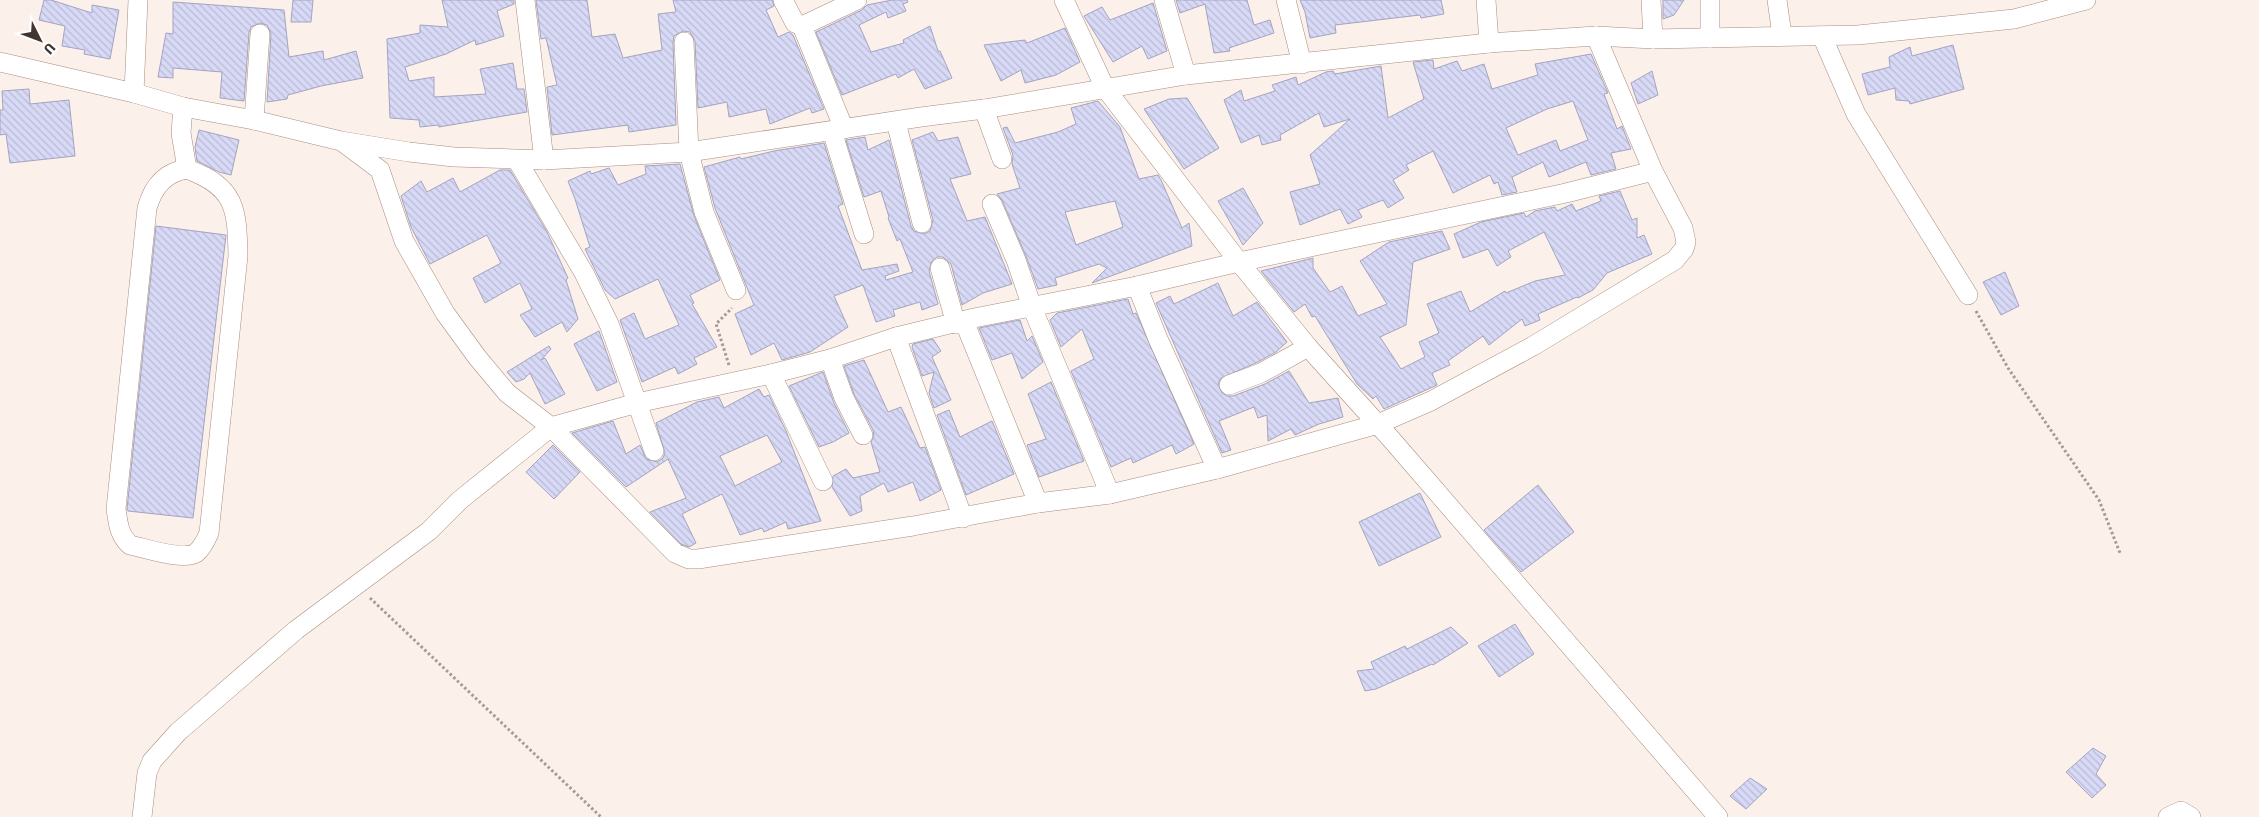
<svg xmlns="http://www.w3.org/2000/svg" width="2259" height="817" font-family="'Fira Sans',sans-serif">
	<defs>
		<pattern id="building-back-hatch" width="6" height="6" patternUnits="userSpaceOnUse" patternTransform="scale(1.25)"><rect width="6" height="6" fill="#d7d9f6"/><path d="M-1 5l2 2M0 0l6 6M5-1l2 2" fill="none" stroke="#babbd3"/></pattern>
	</defs>
	<rect width="100%" height="100%" fill="#fcf0ea"/>
	<g fill="url(#building-back-hatch)" stroke="#a3a4c0" fill-rule="evenodd">
		<polygon points="44,0 51,0 92,13 92,5 119,10 110,59 84,54 85,50 62,46 65,26 39,20"/>
		<polygon points="293,0 313,0 311,22 291,22"/>
		<polygon points="442,0 514,0 514,4 497,11 504,36 476,45 475,40 446,54 405,67 409,81 434,77 434,97 486,94 480,69 513,63 517,89 524,89 527,112 439,127 438,125 420,127 419,120 390,118 387,39 420,33 420,25 448,27"/>
		<polygon points="536,0 587,0 592,37 615,34 623,58 662,50 658,14 676,12 673,0 772,0 774,6 766,10 778,37 789,32 793,35 824,109 812,113 810,108 770,124 766,109 729,117 727,102 698,108 695,41 690,32 683,31 674,36 673,43 676,125 629,132 628,125 552,135 547,87 557,85 546,38 541,39"/>
		<polygon points="892,0 907,0 908,2 903,4 906,11 888,18 886,12 859,25 871,52 904,43 903,40 930,26 938,51 940,51 952,78 925,89 914,69 898,78 896,74 842,95 816,32 862,10 867,5"/>
		<polygon points="1176,0 1247,0 1254,25 1270,20 1274,33 1229,48 1230,51 1214,53 1205,4 1180,13"/>
		<polygon points="1300,0 1441,0 1444,14 1421,18 1420,15 1335,25 1336,33 1310,38 1305,12"/>
		<polygon points="1663,0 1684,0 1674,15 1663,19"/>
		<polygon points="173,2 284,10 289,57 323,51 324,60 356,51 363,78 321,86 288,95 287,99 267,102 271,34 267,25 260,23 251,27 249,33 244,101 220,98 222,72 173,68 173,78 158,77 166,33 173,34"/>
		<polygon points="1153,3 1167,51 1148,59 1142,46 1113,62 1084,16 1102,7 1110,20"/>
		<polygon points="1065,28 1080,62 1056,75 1025,83 1021,70 1001,81 984,45 1025,40 1027,43"/>
		<polygon points="1953,45 1964,89 1910,104 1909,101 1896,100 1895,88 1868,95 1862,74 1890,67 1889,57 1910,47 1912,56"/>
		<path d="M1591 54 1608 93 1604 94 1617 129 1622 126 1631 149 1611 153 1616 169 1591 175 1586 162 1549 177 1543 162 1512 177 1517 192 1502 195 1498 182 1494 184 1490 175 1453 193 1433 151 1406 165 1409 170 1393 180 1404 198 1388 208 1383 200 1358 210 1362 217 1348 224 1340 209 1300 225 1290 192 1320 184 1310 155 1350 119 1324 127 1319 113 1280 135 1281 140 1262 145 1259 135 1241 143 1224 100 1241 90 1244 101 1275 91 1272 85 1296 77 1298 85 1326 72 1333 71 1335 74 1381 66 1388 118 1424 99 1413 62 1433 60 1434 69 1457 61 1462 71 1484 64 1492 89 1538 75 1535 64ZM1573 101 1588 140 1560 151 1556 140 1518 155 1506 128 1547 109Z"/>
		<polygon points="1652,71 1658,95 1638,104 1631,83"/>
		<polygon points="29,89 30,104 69,100 75,156 10,163 6,134 0,135 0,110 3,110 2,91"/>
		<polygon points="1187,98 1219,148 1184,169 1144,109 1169,99"/>
		<path d="M1098 101 1120 127 1139 179 1158 175 1161 180 1182 228 1189 223 1192 246 1092 283 1107 268 1099 264 1055 278 1057 285 1038 289 1026 256 1002 200 997 194 1020 188 1012 164 1013 155 1003 128 1007 127 1015 143 1058 132 1076 124 1071 108ZM1115 201 1123 227 1076 245 1065 212Z"/>
		<polygon points="199,130 239,140 231,175 219,172 197,161 195,147"/>
		<polygon points="933,132 938,141 958,137 971,174 950,179 967,221 985,217 1012,284 983,293 962,305 951,264 943,257 937,257 932,261 929,271 938,304 922,310 920,302 893,310 895,316 876,322 863,285 834,296 848,327 810,352 782,360 774,343 751,355 735,314 754,305 715,208 704,167 740,157 741,159 774,151 824,143 843,204 838,206 862,270 897,264 899,271 885,276 886,280 913,272 900,239 897,241 888,218 889,217 881,191 864,197 846,140 865,137 868,150 889,140 911,226 914,231 924,234 930,231 933,220 912,140"/>
		<polygon points="680,164 694,216 720,280 690,295 694,303 692,304 717,347 694,358 697,364 678,374 675,367 642,382 620,320 634,313 645,339 679,325 658,279 615,299 605,290 585,249 590,247 575,199 568,181 590,171 591,174 609,168 618,185 646,174 645,166"/>
		<polygon points="500,170 510,170 547,232 568,278 566,280 578,319 567,332 562,322 535,337 520,315 532,309 520,283 485,303 473,278 501,263 487,235 430,264 411,227 401,196 421,181 427,192 453,178 460,192"/>
		<polygon points="1243,188 1263,223 1243,245 1218,201"/>
		<polygon points="1620,191 1632,220 1637,218 1637,238 1644,235 1652,254 1607,273 1593,290 1578,298 1577,297 1538,314 1540,320 1525,326 1522,319 1489,345 1483,336 1448,361 1450,365 1432,373 1437,385 1384,409 1376,396 1373,399 1357,384 1315,316 1312,317 1305,304 1294,312 1261,271 1313,258 1313,268 1330,292 1342,286 1358,316 1387,304 1360,261 1389,242 1442,231 1450,249 1413,262 1406,325 1380,337 1401,369 1425,357 1419,342 1439,333 1427,304 1461,291 1470,312 1505,291 1506,293 1535,281 1565,275 1544,232 1508,251 1511,257 1497,266 1488,249 1463,258 1454,234 1481,222 1524,213 1526,217 1535,211 1555,207 1557,211 1572,204 1576,211 1601,201 1599,196"/>
		<polygon points="156,226 226,235 193,518 128,511 127,509"/>
		<polygon points="2005,272 2019,306 2001,315 1983,282"/>
		<polygon points="1218,283 1233,316 1257,302 1287,342 1276,352 1256,363 1221,378 1218,384 1222,393 1227,396 1233,396 1265,384 1289,371 1309,403 1338,398 1343,417 1319,424 1295,435 1291,429 1268,441 1267,415 1258,418 1254,407 1219,421 1231,450 1222,453 1156,303 1170,296 1174,304"/>
		<polygon points="1128,299 1133,314 1136,313 1194,444 1176,454 1172,445 1133,463 1131,458 1111,467 1071,371 1094,359 1082,329 1061,347 1050,320 1057,313"/>
		<polygon points="1020,320 1027,341 1032,336 1043,362 1022,379 1012,353 992,360 979,328"/>
		<polygon points="599,331 617,382 597,391 574,344"/>
		<polygon points="933,339 941,351 932,357 951,400 934,408 929,393 934,372 922,376 912,347 913,344"/>
		<polygon points="549,346 551,349 541,360 545,358 565,394 545,404 530,373 524,379 516,382 507,372"/>
		<polygon points="864,360 888,412 901,407 920,448 925,447 941,490 920,501 913,482 888,492 884,483 860,496 862,511 850,516 832,487 833,476 846,469 853,478 880,472 871,442 874,436 873,430 854,394 844,366"/>
		<polygon points="823,372 834,403 849,433 833,442 819,447 789,386"/>
		<polygon points="1051,382 1084,461 1039,477 1027,445 1046,439 1028,394"/>
		<path d="M759 389 764 397 769 395 786 431 821 521 788 529 786 522 764 532 762 528 740 535 722 494 682 514 696 543 689 547 681 544 650 512 686 498 668 459 626 487 572 433 613 421 626 454 640 445 646 459 657 462 663 458 665 453 656 423 697 402 719 397 724 408ZM767 435 782 462 735 486 720 456Z"/>
		<polygon points="949,410 960,437 992,421 1014,474 966,495 937,415"/>
		<polygon points="553,445 580,472 554,499 526,472"/>
		<polygon points="1538,485 1574,532 1521,572 1484,530"/>
		<polygon points="1420,493 1441,537 1379,566 1359,522"/>
		<polygon points="1515,624 1534,654 1499,677 1478,646"/>
		<polygon points="1451,627 1468,643 1433,665 1432,664 1376,689 1365,691 1357,671 1374,669 1371,662 1405,646 1407,649"/>
		<polygon points="2093,748 2106,756 2096,774 2106,785 2092,798 2066,772"/>
		<polygon points="1750,778 1767,789 1746,809 1730,796"/>
	</g>
	<g fill="none" stroke-linecap="round" stroke-linejoin="round">
		<g stroke="#a98d7e" stroke-width="20">
			<g id="minor">
				<polyline points="525,0 544,160"/>
				<polyline points="783,0 795,23 802,26"/>
				<polyline points="1064,0 1105,88 1239,262 1308,347 1391,439 1718,817"/>
				<polyline points="1164,0 1186,75"/>
				<polyline points="1286,0 1302,64"/>
				<polyline points="1486,0 1489,43"/>
				<polyline points="1651,0 1653,39"/>
				<polyline points="1710,0 1710,38"/>
				<polyline points="1777,0 1782,35"/>
				<polyline points="1822,36 1856,114 1968,295"/>
				<polyline points="684,42 689,152 704,212 736,290"/>
				<polyline points="0,62 134,93 183,107 254,120 341,141 409,152 454,157 544,160 689,152 921,117 984,109 1186,75 1489,43 1596,36 1653,39 1858,35 2014,19 2086,0"/>
				<polyline points="134,93 138,0"/>
				<path d="M183 107 181 133 187 169C165 172 153 187 147 208L116 509C118 523 119 535 130 545 145 548 183 561 196 553 202 548 206 540 209 533L238 256C237 209 236 187 187 169"/>
				<polyline points="984,109 1002,159"/>
				<polyline points="254,120 260,34"/>
				<polyline points="896,122 922,223"/>
				<polyline points="844,129 802,26 857,0"/>
				<polyline points="832,131 864,234"/>
				<polyline points="344,143 380,170 404,241 445,313 477,357 507,393 551,427 675,553 689,559 698,559 913,526 1038,503 1110,494 1217,469 1378,424 1431,401 1533,346 1675,260 1684,249 1686,242 1683,228 1653,171 1596,36"/>
				<polyline points="517,160 584,273 609,324 654,451"/>
				<polyline points="992,204 1016,260 1032,307 1110,494"/>
				<polyline points="940,268 956,324"/>
				<polyline points="1137,286 1158,339 1217,469"/>
				<polyline points="964,321 1038,503"/>
				<polyline points="896,337 963,518"/>
				<polyline points="830,359 844,398 863,435"/>
				<polyline points="771,374 823,481"/>
				<polyline points="1229,385 1261,373 1308,347"/>
				<polyline points="142,817 147,773 152,761 178,732 296,630 429,531 460,500 551,427 637,403 771,374 830,359 896,337 974,318 1137,286 1239,262 1566,193 1653,171"/>
				<polyline points="2168,817 2181,811 2191,817"/>
			</g>
		</g>
		<g stroke="#a69a94" stroke-width="3" stroke-dasharray="2.5 2.5" stroke-linecap="butt">
			<polyline points="1976,311 2008,368 2099,500 2120,553"/>
			<polyline points="729,365 716,324 732,308"/>
			<polyline points="370,598 601,817"/>
		</g>
		<use href="#minor" stroke="#fff" stroke-width="19"/>
	</g>
	<g transform="translate(40 40) rotate(132)" stroke="#ffffff" stroke-width="4" paint-order="stroke">
	<path d="M0-4L9 19L0 12L-9 19Z" fill="#423630"/>
	<text y="-8" font-size="14" font-weight="bold" text-anchor="middle" fill="#423630">U</text>
	</g>
</svg>
